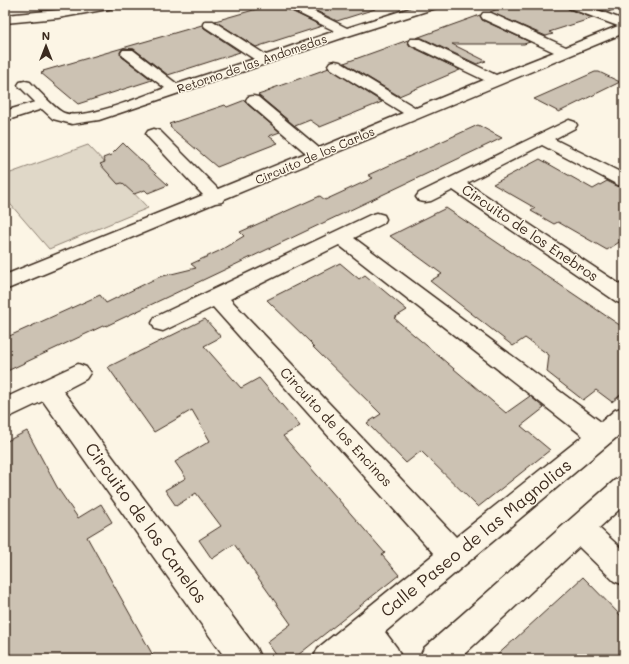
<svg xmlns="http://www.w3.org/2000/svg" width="629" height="664" font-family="Mali,sans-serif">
	<rect width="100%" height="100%" fill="#fcf5e5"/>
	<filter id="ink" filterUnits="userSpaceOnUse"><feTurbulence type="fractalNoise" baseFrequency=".025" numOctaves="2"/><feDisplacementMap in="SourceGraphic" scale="8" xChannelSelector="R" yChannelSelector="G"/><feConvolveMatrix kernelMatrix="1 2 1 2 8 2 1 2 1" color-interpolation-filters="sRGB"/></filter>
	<g filter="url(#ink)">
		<polygon fill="#e0d8c8" stroke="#8e8173" points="88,145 148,208 49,249 5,198 5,175"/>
		<g fill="#ccc2b3" stroke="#3b2a1e">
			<polygon points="271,5 285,5 287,9 322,26 256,47 215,21"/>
			<polygon points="304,5 375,5 375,9 337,21"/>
			<polygon points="508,5 566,5 568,9 593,18 549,32 553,34 546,36 490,12"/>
			<polygon points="588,5 623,5 624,6 608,12"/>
			<polygon points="480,15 482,20 530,42 524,44 452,44 486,61 477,64 422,38 416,38"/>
			<polygon points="202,25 204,28 240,52 168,75 134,49 123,48 120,52 122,57 152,80 78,104 41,73 44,72 43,71"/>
			<polygon points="408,40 408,43 410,46 460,70 399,96 344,63"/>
			<polygon points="329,68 382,102 320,127 310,120 295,126 258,95 270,91 268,90"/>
			<polygon points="595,72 599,72 620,82 559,112 534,99"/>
			<polygon points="245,100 247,104 280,132 269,136 278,143 217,167 170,127 171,126 169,124 225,105 227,107"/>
			<polygon points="478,125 502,138 106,326 105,325 5,372 5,338 100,295 106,303 159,277 196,268 191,264 219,251 244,236 240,232 320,196 325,200 373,178 368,175"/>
			<polygon points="123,143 129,149 168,185 148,193 145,190 134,194 122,183 118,184 100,164 105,162 103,158 111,155"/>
			<polygon points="540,159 593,189 607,181 617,186 624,187 624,239 607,250 558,222 554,224 531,211 535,208 493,184"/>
			<polygon points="446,208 624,328 624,392 612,402 596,390 583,400 547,372 549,355 525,338 513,346 430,281 442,274 390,236"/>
			<polygon points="340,263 359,279 365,275 407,310 394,318 506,413 530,396 544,408 521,426 550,450 478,507 421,451 406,463 367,423 381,414 311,345 312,344 267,300"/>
			<polygon points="205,319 221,337 204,346 241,388 259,378 300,426 283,436 385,553 382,555 399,575 293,659 279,659 267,642 291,624 234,544 212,559 199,540 221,526 196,493 176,506 165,490 186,478 175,462 210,441 192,410 154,432 108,367"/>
			<polygon points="27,431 57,487 78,518 101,504 112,522 87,537 155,659 5,659 5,442"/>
			<polygon points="583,577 624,619 624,659 493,659"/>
		</g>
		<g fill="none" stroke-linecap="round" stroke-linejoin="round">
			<g stroke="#3b2a1e" stroke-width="3">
				<g id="minor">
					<polygon points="88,5 114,5 112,8 108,9 58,18 5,23 5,15 58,10"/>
					<path d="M286 5H301L347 28 420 5H438L436 8 351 35 99 120 72 124 53 119 42 109 5 121V111L35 102 18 85 20 82 25 81 30 82C37 89 56 110 64 113 84 121 143 96 165 88L123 56 121 53 123 50H133L177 84 254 59 205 27 203 24 205 21H213L266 55 335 31 288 8Z"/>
					<polygon points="567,5 584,5 624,20 624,33 224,199 222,202 215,203 5,290 5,275 203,195 148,137 146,134 148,131 154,129 160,131 218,189 306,153 248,103 246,100 248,97 253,96 258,97 319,148 403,113 330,68 328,65 330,62 335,61 340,62 416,108 484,80 411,45 409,42 411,39 421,39 496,75 554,52 483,19 481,16 483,13 491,13 566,47 618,26 569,8"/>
					<polygon points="569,120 575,122 577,125 575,128 554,139 624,174 624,186 618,185 542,145 467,183 624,287 624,304 617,302 453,190 431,201 425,202 419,201 416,197 419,193"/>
					<path d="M377 213 384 215 386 219 384 223 354 238 601 422 615 410 624 407V431L385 632 397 648 402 659H366L361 653 354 659H313L318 648 434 554 213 307 163 331 155 329 152 323 155 317 370 215ZM339 245 583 436 456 537 230 299Z"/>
					<polygon points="78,364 86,367 90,373 86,379 63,391 256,648 261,659 226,659 43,401 5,419 5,398"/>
					<polygon points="624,476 624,505 599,528 624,551 624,585 614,581 579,547 459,659 419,659 424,648 615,480"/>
				</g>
			</g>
			<use href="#minor" fill="#fcf5e5" fill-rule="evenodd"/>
		</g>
	</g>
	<g text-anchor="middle" stroke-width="3" stroke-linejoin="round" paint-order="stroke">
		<g font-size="12" fill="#3b2a1e" stroke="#fcf5e5">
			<text transform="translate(252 64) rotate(-19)" y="4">Retorno de las Andomedas</text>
			<text transform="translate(315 156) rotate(-23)" y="4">Circuito de los Carlos</text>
		</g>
		<g font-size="14" fill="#3b2a1e" stroke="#fcf5e5">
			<text transform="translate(530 233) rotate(34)" y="5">Circuito de los Enebros</text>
			<text transform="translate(336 427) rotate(47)" y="5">Circuito de los Encinos</text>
		</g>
		<g font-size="17" fill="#3b2a1e" stroke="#fcf5e5">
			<text transform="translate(146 523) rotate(54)" y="6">Circuito de los Canelos</text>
			<text transform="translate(476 538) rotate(-39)" y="6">Calle Paseo de las Magnolias</text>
		</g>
	</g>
	<rect width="629" height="664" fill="none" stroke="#fcf5e5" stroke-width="20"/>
	<rect x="10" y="10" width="609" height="644" fill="none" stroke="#3b2a1e" stroke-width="1.5" filter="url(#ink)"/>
	<g transform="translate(46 46)" stroke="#fcf5e5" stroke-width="3" paint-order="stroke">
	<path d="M0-3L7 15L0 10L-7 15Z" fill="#3b2a1e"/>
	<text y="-6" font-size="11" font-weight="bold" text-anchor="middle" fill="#3b2a1e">N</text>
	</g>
</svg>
